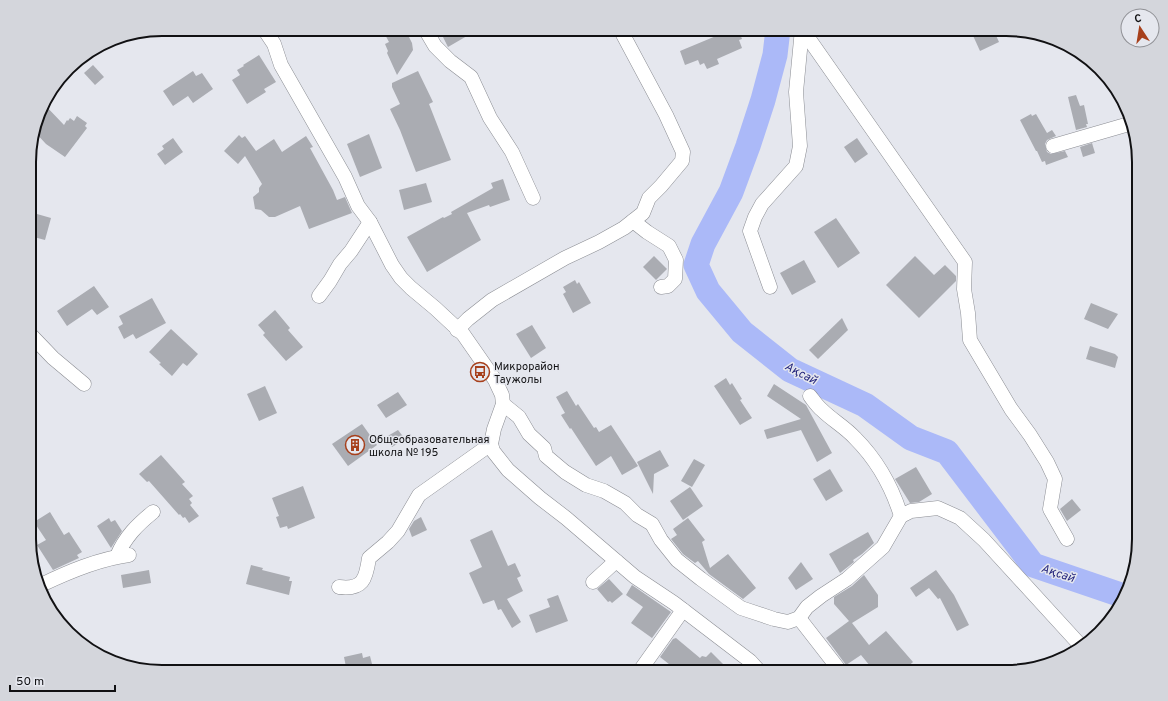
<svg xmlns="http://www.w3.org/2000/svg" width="1168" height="701" font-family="Overpass,sans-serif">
	<rect width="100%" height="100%" fill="#e5e7ee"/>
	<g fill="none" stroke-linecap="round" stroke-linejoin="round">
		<polyline stroke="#abb9f8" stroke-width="25" points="778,29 775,55 763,100 748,146 731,192 703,244 696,265 708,291 742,332 790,370 865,405 911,438 947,452 1033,565 1124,596"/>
	</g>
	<g fill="#aaacb2">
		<polygon points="382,29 405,29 412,43 413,50 397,75 387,53 388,51 385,44 389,42"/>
		<polygon points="442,29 479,29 448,47 443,37 445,35"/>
		<polygon points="728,29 738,29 742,39 739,40 742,48 717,59 719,64 707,69 704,63 700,65 698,60 685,65 680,51 716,36 715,35"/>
		<polygon points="970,29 993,29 999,42 980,51"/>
		<polygon points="259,55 276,82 264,89 266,92 247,104 232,80 240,75 237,70 244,66 243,65"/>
		<polygon points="93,65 104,77 95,85 84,73"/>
		<polygon points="193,71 196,76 202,73 213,89 193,103 188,96 173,106 163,91"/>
		<polygon points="418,71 433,102 429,104 451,160 416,172 400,130 390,109 400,104 392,87 392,83"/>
		<polygon points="1076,95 1080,106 1084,105 1088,124 1086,124 1087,127 1076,130 1068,97"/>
		<polygon points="43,103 64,125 67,120 68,121 70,118 74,121 77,116 87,123 85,126 87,128 65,157 46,144 34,131"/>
		<polygon points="1031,114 1032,116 1036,114 1047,133 1052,130 1056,136 1047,140 1045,144 1047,152 1051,154 1065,151 1068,157 1046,165 1045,161 1042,162 1037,151 1036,151 1020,120"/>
		<polygon points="369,134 382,168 360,177 347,144"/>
		<polygon points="239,135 242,138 245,136 256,151 274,139 282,152 306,136 313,147 310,148 333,190 337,200 345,197 352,213 309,229 300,206 275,217 269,217 261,210 255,209 253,197 259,192 259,188 262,184 245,156 238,164 224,151"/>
		<polygon points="173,138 183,152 165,165 157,154 164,149 162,146"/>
		<polygon points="857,138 868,154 855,163 844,147"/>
		<polygon points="1092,143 1095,153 1083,157 1080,147"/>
		<polygon points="503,179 510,200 490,207 489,205 467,213 481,240 427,272 407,237 443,217 444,218 452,214 451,212 493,188 491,183"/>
		<polygon points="426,183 432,202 404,210 399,190"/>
		<polygon points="30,212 51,218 45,240 30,236"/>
		<polygon points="836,218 860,253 838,268 814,232"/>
		<polygon points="654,256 667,269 656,280 643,267"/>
		<polygon points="915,256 934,275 945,265 956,276 956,281 919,318 886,285"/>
		<polygon points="804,260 816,282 792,295 780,273"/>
		<polygon points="575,280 577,284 579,282 591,303 573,313 563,294 566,292 563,287"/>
		<polygon points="94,286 109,307 97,315 92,309 67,326 57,311"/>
		<polygon points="152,298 166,323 136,339 133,334 124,339 118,327 123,324 119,316"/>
		<polygon points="1091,303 1118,314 1108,329 1084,319"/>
		<polygon points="275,310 290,328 288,330 303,347 286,361 263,335 265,333 258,325"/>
		<polygon points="842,318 848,330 818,359 809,350"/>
		<polygon points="532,325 546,348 531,358 516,334"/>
		<polygon points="171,329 198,354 187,366 183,363 172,376 159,364 161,363 149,352"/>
		<polygon points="1090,346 1115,354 1118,357 1115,368 1086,359"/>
		<polygon points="726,378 730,385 732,383 742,399 740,400 752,418 740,425 714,386"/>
		<polygon points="774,384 806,405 832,453 817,462 801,430 767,439 764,430 801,419 767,396"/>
		<polygon points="265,386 277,413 259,421 247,394"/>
		<polygon points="567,391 576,406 578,404 594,428 596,427 599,432 611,425 638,466 622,475 611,456 596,466 571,428 570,429 561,415 565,413 556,397"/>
		<polygon points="398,392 407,405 386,418 377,405"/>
		<polygon points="362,424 377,445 348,466 332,444"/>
		<polygon points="398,430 405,439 392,447 386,437"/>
		<polygon points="660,450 669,466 654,474 653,494 637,462"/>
		<polygon points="161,455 185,482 182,484 193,496 189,499 192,503 190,505 199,516 189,523 185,517 183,518 180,514 179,515 149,481 147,482 139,474"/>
		<polygon points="694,459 705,465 692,487 681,481"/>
		<polygon points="916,467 932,494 919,502 910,503 895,479"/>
		<polygon points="830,469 843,491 826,501 813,479"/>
		<polygon points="303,486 315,518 288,529 287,526 280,528 276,517 279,516 272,498"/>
		<polygon points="690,487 703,506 683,520 670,501"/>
		<polygon points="1072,499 1081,510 1067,521 1060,509"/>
		<polygon points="50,512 64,535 69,532 82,552 77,555 79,558 53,570 37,545 46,540 34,522"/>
		<polygon points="421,517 427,530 412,537 409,529 414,521"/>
		<polygon points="109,518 111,522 115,520 122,531 111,548 97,526"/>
		<polygon points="688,518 705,540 702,542 710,568 728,554 756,588 743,599 709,574 698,561 695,563 683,554 671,539 677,535 673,529"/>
		<polygon points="492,530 508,566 515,563 521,576 517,578 523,591 507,599 521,622 512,628 501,609 498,610 494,600 483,604 469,573 482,567 470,540"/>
		<polygon points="868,532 874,543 862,554 853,560 854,562 840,573 829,554"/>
		<polygon points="801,562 813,579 796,590 788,578"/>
		<polygon points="251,565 263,568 262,570 290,577 289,581 292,581 289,595 246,584"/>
		<polygon points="149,570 151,583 123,588 121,575"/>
		<polygon points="936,570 954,595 969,625 957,631 940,598 938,599 929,588 916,597 910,588"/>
		<polygon points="864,575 878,595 878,607 852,623 869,645 886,631 913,662 902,672 875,672 861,655 846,665 826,638 849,621 834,604 834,597 852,586"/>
		<polygon points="609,579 623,594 612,603 610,601 608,602 597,589"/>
		<polygon points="632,585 671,612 652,638 631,623 643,607 626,595"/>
		<polygon points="558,595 568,621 536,633 529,615 550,607 547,599"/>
		<polygon points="676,638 700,658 702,656 706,657 711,652 731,672 679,672 660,657 673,639"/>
		<polygon points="362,653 363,658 370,656 374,672 347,672 344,657"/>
	</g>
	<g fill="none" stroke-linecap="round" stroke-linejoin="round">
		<g stroke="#8b8d93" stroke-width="15">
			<g id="minor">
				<polyline points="264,29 274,44 281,65 345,177 358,206 370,222 392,265 401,278 411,288 435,308 463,334 495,380 502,395 503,404 494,429 491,444 493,451 508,470 540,498 566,518 635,577 674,603 750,661 760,672"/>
				<polyline points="425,29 435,46 450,61 471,77 490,118 512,152 533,198"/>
				<polyline points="802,29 965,262 964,289 968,313 970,340 1011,409 1030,435 1047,462 1055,479 1050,509 1067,539"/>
				<polyline points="1053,146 1129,124"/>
				<polyline points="633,221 647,232 669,246 676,260 675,279 668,286 661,287"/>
				<polyline points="770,287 750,231 755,217 762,204 796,166 800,146 796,92 802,29"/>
				<polyline points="319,296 330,281 340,264 351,251 370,222"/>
				<polyline points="457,330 468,319 492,300 565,258 599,242 624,228 643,213 649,198 661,186 682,161 683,152 666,115 620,29"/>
				<polyline points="30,334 53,358 84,384"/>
				<path d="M810 396C814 401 817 406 822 410 832 420 845 427 855 438 877 460 892 487 901 516"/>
				<polyline points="503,404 519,417 529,434 544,448 546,456 565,472 586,485 604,491 625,503 637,515 652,524 661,540 677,560 701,579 741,608 774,619 788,622 799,618 807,607 821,596 847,579 883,547 901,516 911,511 938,508 960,518 984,540 1081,646"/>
				<path d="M117 556C125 537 137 525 153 512"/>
				<polyline points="593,582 616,561"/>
				<path d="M41 585C68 572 98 559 129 555"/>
				<path d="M339 587C363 590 366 579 369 558L388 542 398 531 419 495 491 444"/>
				<polyline points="799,618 841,672"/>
				<polyline points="639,672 683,610"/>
			</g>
		</g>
		<use href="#minor" stroke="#fff" stroke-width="14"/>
	</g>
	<defs>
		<g id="bus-ring" transform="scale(1)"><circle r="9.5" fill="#e5e7ee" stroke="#a7401c" stroke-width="1.5"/><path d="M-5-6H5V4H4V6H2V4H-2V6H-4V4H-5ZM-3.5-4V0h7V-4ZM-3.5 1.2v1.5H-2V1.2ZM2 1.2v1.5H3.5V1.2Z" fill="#a7401c"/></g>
		<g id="building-ring" transform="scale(1)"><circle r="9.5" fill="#e5e7ee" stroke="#a7401c" stroke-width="1.5"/><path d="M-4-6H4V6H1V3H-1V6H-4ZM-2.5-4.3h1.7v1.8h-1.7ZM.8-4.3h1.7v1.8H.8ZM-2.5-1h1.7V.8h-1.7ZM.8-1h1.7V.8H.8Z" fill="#a7401c"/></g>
	</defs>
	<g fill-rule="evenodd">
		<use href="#bus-ring" x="480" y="372"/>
		<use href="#building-ring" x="355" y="445"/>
	</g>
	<g text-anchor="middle" stroke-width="3" stroke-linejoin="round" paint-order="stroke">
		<g font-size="11" fill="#111113" stroke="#e5e7ee" text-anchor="start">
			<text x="494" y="370">Микрорайон<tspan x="494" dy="13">Таужолы</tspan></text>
			<text x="369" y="443">Общеобразовательная<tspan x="369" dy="13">школа № 195</tspan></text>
		</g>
		<g font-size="12" font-style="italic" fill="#25267d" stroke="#e5e7ee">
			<text transform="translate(801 373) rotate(28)" y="4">Ақсай</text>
			<text transform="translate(1058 573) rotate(19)" y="4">Ақсай</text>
		</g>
	</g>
	<path d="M0 0H1168V701H0ZM162 36H1006A126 126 0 0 1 1132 162V539A126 126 0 0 1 1006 665H162A126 126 0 0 1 36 539V162A126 126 0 0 1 162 36Z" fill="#d4d6dc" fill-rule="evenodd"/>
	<path fill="none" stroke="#111113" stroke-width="2" d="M162 36H1006A126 126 0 0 1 1132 162V539A126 126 0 0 1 1006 665H162A126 126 0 0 1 36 539V162A126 126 0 0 1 162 36Z"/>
	<g transform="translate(1140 28) rotate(348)"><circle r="19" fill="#e5e7ee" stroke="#909196"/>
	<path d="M0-3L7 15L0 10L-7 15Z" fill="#a7401c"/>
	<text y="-6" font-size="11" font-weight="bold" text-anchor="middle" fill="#111113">С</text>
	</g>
	<path d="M10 685v6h105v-6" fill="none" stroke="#111113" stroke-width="2"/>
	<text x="16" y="685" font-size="12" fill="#111113" stroke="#e5e7ee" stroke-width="3" paint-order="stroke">50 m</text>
</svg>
